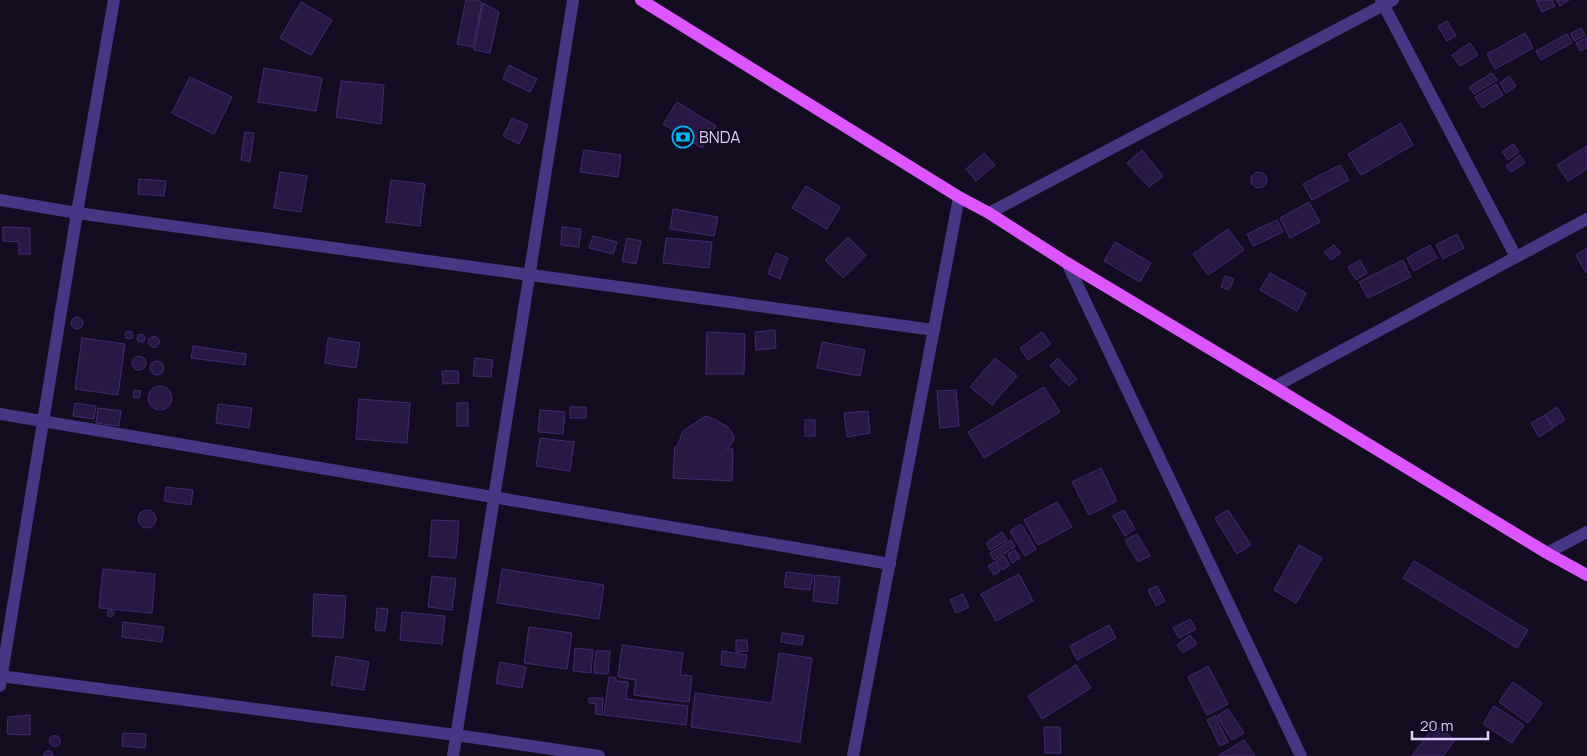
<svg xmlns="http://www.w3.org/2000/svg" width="1587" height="756" font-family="Manrope,sans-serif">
	<rect width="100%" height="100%" fill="#140d22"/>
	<g fill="#291844" stroke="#442971">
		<polygon points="466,0 478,0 482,3 473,47 457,44"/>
		<polygon points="1536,0 1552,0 1555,6 1542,12"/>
		<polygon points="1556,0 1569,0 1560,6"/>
		<polygon points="301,2 332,20 311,55 280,38"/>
		<polygon points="483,3 499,12 490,53 474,50"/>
		<polygon points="1447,21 1456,36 1447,41 1438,26"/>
		<polygon points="1581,28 1585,35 1574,41 1571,33"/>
		<polygon points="1525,33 1533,48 1495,69 1487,54"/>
		<polygon points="1567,34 1572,43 1541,60 1536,51"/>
		<polygon points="1587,37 1587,48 1580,51 1576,43"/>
		<polygon points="1470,43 1478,55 1460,66 1452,55"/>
		<polygon points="509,65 537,79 530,92 503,79"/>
		<polygon points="264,68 322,78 316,111 258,102"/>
		<polygon points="1492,73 1497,80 1474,94 1469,87"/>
		<polygon points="1509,76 1516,86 1506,93 1500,83"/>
		<polygon points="190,77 232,97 214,134 172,113"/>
		<polygon points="341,81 384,85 381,124 336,117"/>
		<polygon points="1496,84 1503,95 1482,108 1475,97"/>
		<polygon points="677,102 716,126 702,148 663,124"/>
		<polygon points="512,118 528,125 519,144 503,136"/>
		<polygon points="1401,123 1413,145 1361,175 1348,154"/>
		<polygon points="245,132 254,133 250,162 241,160"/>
		<polygon points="1513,144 1519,152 1508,160 1502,152"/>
		<polygon points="1587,146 1587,169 1568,181 1557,165"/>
		<polygon points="584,150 621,155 618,177 580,172"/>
		<polygon points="1142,150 1163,176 1149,187 1127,163"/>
		<polygon points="984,153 995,165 976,181 966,169"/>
		<polygon points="1520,155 1525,163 1511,172 1506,166"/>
		<polygon points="1340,165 1349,180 1312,200 1303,184"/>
		<polygon points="280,172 307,176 301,212 274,208"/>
		<circle cx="1259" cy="180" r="8"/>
		<polygon points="139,179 166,181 164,196 138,194"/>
		<polygon points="391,180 425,184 420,226 386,222"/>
		<polygon points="806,186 840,207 827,229 792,208"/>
		<polygon points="1309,202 1320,222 1290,238 1280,218"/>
		<polygon points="673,209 718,217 714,236 670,229"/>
		<polygon points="1277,220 1283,232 1253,246 1247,234"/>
		<polygon points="3,227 30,228 30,254 19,254 19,242 3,241"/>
		<polygon points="562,227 581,229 579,247 561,245"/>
		<polygon points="1228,229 1244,250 1208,275 1193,254"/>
		<polygon points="1457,234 1464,248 1443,259 1436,245"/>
		<polygon points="593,236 617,242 613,254 589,248"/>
		<polygon points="848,237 866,255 843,278 825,260"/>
		<polygon points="627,238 641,241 636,264 622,261"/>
		<polygon points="666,238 712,242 709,268 663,263"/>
		<polygon points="1115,242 1151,263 1140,282 1104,261"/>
		<polygon points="1334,245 1341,253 1331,260 1324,252"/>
		<polygon points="1430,245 1437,258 1414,271 1407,258"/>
		<polygon points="1587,248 1587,272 1586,273 1576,255"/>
		<polygon points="776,253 788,258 780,279 768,274"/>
		<polygon points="1360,260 1367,273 1356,280 1348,267"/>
		<polygon points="1403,260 1411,277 1368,298 1359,282"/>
		<polygon points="1270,273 1306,293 1297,311 1260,290"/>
		<polygon points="1225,276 1234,279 1229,290 1221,287"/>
		<circle cx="77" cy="323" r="6"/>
		<polygon points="775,330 776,348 756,350 755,332"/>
		<circle cx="129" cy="335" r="4"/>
		<polygon points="707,332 745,334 744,374 706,374"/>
		<polygon points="1042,332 1051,344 1028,360 1020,348"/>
		<circle cx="141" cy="338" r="4"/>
		<circle cx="154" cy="342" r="5.5"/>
		<polygon points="82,338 125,344 118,395 75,389"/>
		<polygon points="328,338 360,343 356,368 325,363"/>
		<polygon points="822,342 865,350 860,376 817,368"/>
		<polygon points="193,346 246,354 245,365 191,358"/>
		<circle cx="139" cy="363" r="7"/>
		<polygon points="475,358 493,360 491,377 473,376"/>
		<polygon points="995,358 1017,376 992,405 970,387"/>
		<polygon points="1058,358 1077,379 1069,386 1050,366"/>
		<circle cx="157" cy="368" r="7"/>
		<polygon points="442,371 458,371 459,383 443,384"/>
		<circle cx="160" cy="398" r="12"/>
		<polygon points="1044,387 1060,412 984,458 968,432"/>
		<polygon points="134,390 141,391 139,398 133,397"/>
		<polygon points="956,390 959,426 940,428 937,391"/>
		<polygon points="359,399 410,403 407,443 356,439"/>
		<polygon points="75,403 96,406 94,419 73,416"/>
		<rect x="457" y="403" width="11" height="23"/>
		<polygon points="218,404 252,408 249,428 216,423"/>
		<rect x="570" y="407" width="16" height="11"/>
		<polygon points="1557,407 1565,420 1554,427 1545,415"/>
		<polygon points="98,408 121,411 119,426 96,423"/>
		<polygon points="540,410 565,412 563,434 538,432"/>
		<polygon points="868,411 870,433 847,437 844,413"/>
		<polygon points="1545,415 1553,428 1539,437 1531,423"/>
		<polygon points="706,416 716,420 728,427 734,436 733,442 727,449 733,449 732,481 673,478 675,446 677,447 683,431"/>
		<rect x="805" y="420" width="10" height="16"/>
		<polygon points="540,438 574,442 570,471 536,466"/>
		<polygon points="1101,468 1117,501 1089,515 1072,482"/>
		<polygon points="166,487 193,490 191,505 164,501"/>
		<polygon points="1057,502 1072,527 1038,545 1024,520"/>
		<circle cx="147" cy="519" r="9"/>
		<polygon points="1124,510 1135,529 1125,536 1113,516"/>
		<polygon points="1228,510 1251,545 1237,554 1215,518"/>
		<polygon points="432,520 459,521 456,558 429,556"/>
		<polygon points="1021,524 1036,549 1025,556 1010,531"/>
		<polygon points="1002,532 1007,540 990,550 986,543"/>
		<polygon points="1137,534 1150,556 1138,562 1125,540"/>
		<polygon points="1011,540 1015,547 994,560 990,553"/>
		<polygon points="1299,545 1322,558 1296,603 1274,590"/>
		<polygon points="1015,550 1020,558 1012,563 1008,554"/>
		<polygon points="1004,556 1010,565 1002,570 996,561"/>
		<polygon points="1414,561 1528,630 1517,648 1403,578"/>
		<polygon points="995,562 1000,571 994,575 988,566"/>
		<polygon points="103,569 155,574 152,613 99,608"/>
		<polygon points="502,569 604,585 599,619 497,603"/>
		<polygon points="786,572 813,575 810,590 784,587"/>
		<polygon points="1019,574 1033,601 996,621 981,594"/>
		<polygon points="815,575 840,577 837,604 813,601"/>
		<polygon points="432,576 456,579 452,610 428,607"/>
		<polygon points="1157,586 1165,601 1156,606 1148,590"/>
		<polygon points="314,594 346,596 343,638 312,636"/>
		<polygon points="963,594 969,607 956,613 950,600"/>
		<polygon points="377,608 388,609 385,631 375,630"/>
		<polygon points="111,610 114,612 113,616 110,617 107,615 108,611"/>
		<polygon points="402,612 445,616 442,644 400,640"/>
		<polygon points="1190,619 1196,629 1179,638 1173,628"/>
		<polygon points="123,622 164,627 162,642 122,637"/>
		<polygon points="1109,625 1116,638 1077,660 1070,646"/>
		<polygon points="529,627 572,633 567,669 524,663"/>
		<polygon points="782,633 804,636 802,645 781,642"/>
		<polygon points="1190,635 1197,644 1183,653 1177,645"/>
		<polygon points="736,640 747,640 748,651 736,652"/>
		<polygon points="622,645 683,653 680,675 692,676 689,702 634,695 636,680 618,677"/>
		<polygon points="575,648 593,650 591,673 573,671"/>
		<polygon points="596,651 610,651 608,674 594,673"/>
		<polygon points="722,651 747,655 745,668 721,665"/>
		<polygon points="779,653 812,658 800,742 691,727 695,693 772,703"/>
		<polygon points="336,656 369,662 364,690 331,685"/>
		<polygon points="500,662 526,667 522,688 496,683"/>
		<polygon points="1076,665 1091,688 1042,719 1028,696"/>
		<polygon points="1208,666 1228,704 1207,715 1188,677"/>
		<polygon points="609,677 616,678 616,681 628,682 626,699 688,706 686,725 604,715"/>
		<polygon points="1513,682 1542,703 1528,723 1499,702"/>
		<polygon points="589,698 603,698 602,715 595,714 596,704 589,703"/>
		<polygon points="1494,706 1524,725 1512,743 1483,724"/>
		<polygon points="1228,709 1244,733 1232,740 1217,716"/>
		<polygon points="30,715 30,735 7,734 8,717"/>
		<polygon points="1215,716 1228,742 1220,746 1207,720"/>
		<polygon points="1435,725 1455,740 1443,756 1412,756"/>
		<polygon points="1044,727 1060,727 1061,753 1045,753"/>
		<polygon points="123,733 146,734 145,748 122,746"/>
		<circle cx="55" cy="741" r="5.5"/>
		<polygon points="1244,740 1255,756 1218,756"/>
		<polygon points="46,751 51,751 54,756 43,756"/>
	</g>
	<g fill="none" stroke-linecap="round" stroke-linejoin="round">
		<g stroke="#463683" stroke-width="12">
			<polyline points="1381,0 1516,257"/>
			<polyline points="0,200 77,213 934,330"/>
			<polyline points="989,213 1393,0"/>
			<polyline points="1067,263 1301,756"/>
			<polyline points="1274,387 1587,219"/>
			<polyline points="0,414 890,564"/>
			<polyline points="1547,553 1587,532"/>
			<polyline points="0,676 456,735 599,756"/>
			<polyline points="0,686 77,213 114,0"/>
			<polyline points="453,756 573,0"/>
			<polyline points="853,756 959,197"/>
		</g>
		<polyline stroke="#d5f" stroke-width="12" points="641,0 959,197 989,213 1067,263 1274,387 1547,553 1587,575"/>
	</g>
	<defs>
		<g id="bank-ring" transform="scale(1.125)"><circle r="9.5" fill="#140d22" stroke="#00b5f9" stroke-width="1.5"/><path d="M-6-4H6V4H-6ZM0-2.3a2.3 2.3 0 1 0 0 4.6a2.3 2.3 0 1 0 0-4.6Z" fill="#00b5f9"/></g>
	</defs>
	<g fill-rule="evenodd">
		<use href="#bank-ring" x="683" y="137"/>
	</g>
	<g text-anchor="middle" stroke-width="4" stroke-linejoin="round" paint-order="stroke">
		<g font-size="16" fill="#dcceff" stroke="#140d22" text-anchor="start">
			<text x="699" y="143">BNDA</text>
		</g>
	</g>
	<path d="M1412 731v8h76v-8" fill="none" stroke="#dcceff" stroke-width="2.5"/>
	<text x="1420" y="731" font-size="15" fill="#dcceff" stroke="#140d22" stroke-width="4" paint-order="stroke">20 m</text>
</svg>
